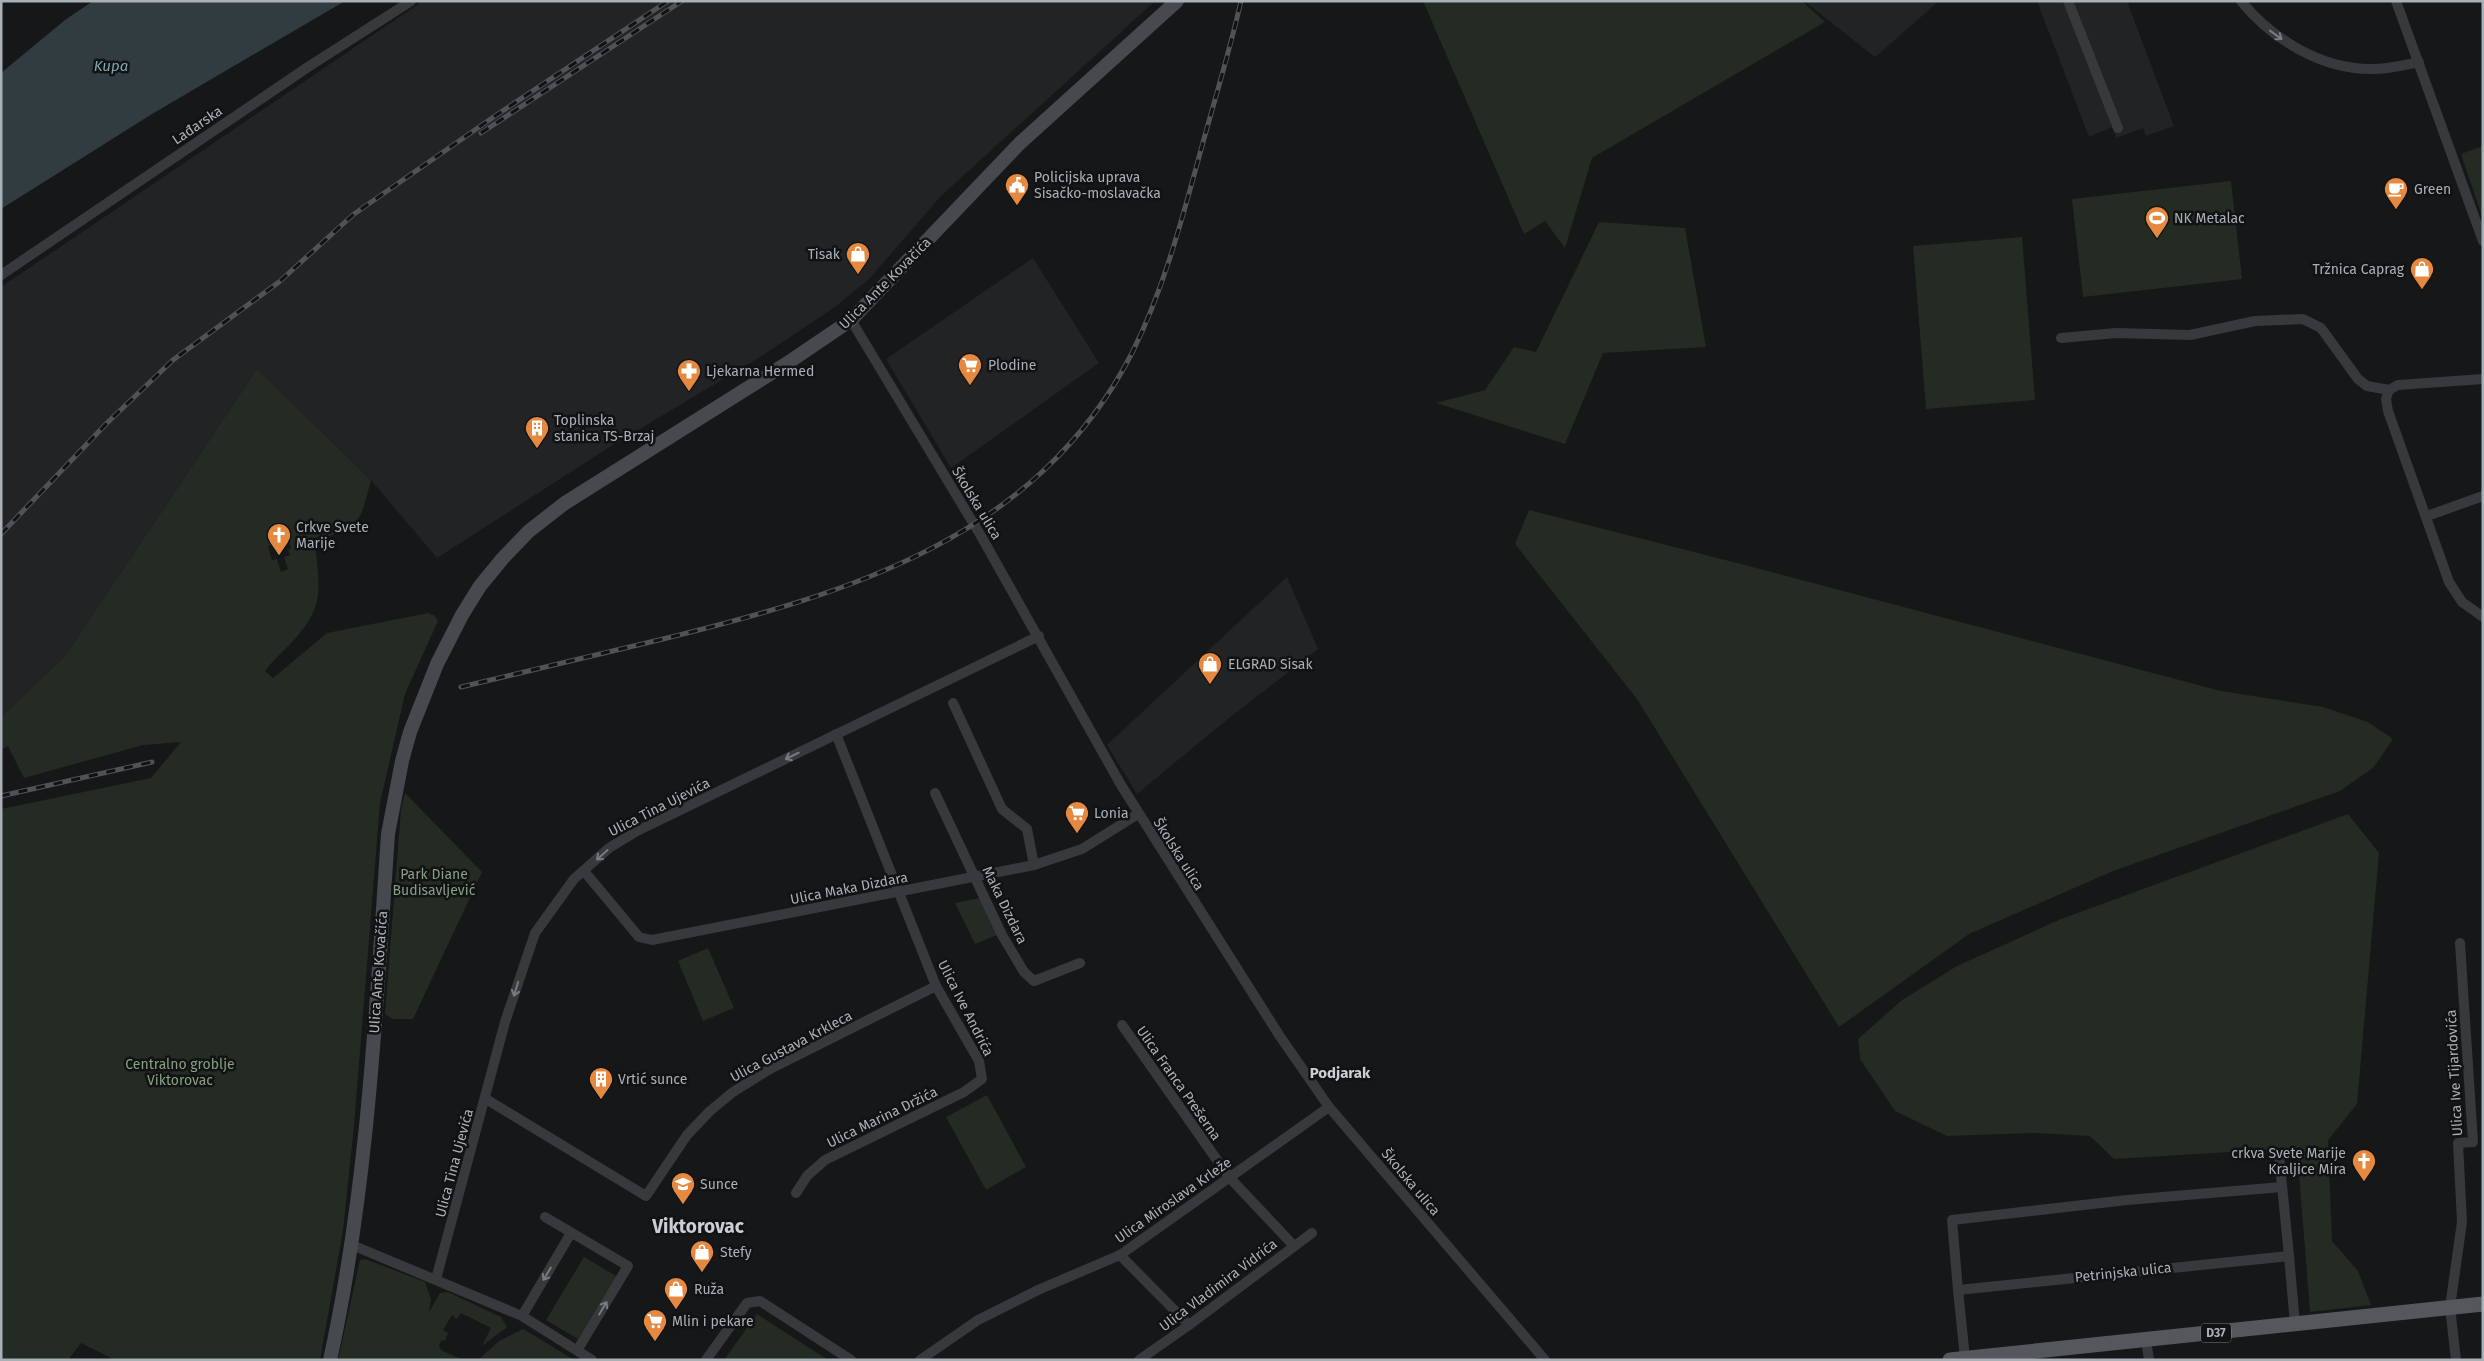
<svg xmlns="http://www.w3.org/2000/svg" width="2484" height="1361" font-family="'Fira Sans',sans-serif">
	<rect width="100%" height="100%" fill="#161718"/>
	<g fill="#222325">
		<polygon points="423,1 1155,1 941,196 870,278 835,307 760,357 613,445 437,558 371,480 257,369 66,655 1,717 1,287"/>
		<polygon points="1804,1 1939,1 1875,57"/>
		<polygon points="2037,1 2127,1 2174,126 2146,136 2143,128 2116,138 2112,127 2089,137"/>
		<polygon points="1033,258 1099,363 951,468 886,359"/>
		<polygon points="1287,577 1318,649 1219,726 1137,794 1107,745"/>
	</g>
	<g fill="#232b23" fill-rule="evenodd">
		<polygon points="1423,1 1802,1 1825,22 1592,158 1565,248 1545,221 1524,234"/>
		<polygon points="2483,146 2483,219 2461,154"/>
		<polygon points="2231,181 2242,279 2083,297 2072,199"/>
		<polygon points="1599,222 1685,228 1706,347 1603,353 1565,444 1436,403 1485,390 1514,347 1536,352"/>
		<polygon points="2022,237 2035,400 1926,409 1913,246"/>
		<path d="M257 369 371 480C358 530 361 523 315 542 316 561 321 581 317 600 311 630 282 649 265 671L273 678 327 633 428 613 435 616 438 621 405 694 380 803 354 1126 343 1231 320 1360H115L81 1343 68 1360H1V809L151 778 181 742 143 745 24 778 8 746 1 750V717L66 655ZM289 540 291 548 288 550 290 555 284 557 288 569 281 572 277 559 272 560 268 546Z"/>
		<polygon points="1529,510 1745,565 2221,691 2323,707 2368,722 2393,739 2374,767 2340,791 2113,871 1969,934 1839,1027 1637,699 1515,544"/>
		<polygon points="405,793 482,872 413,1019 393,1019 385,1014 401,809"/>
		<polygon points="2348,814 2379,853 2357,1104 2328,1140 2332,1241 2358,1271 2371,1305 2310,1312 2297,1148 2114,1159 2090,1136 2036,1133 1947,1136 1895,1111 1860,1059 1858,1039 1902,1000 1957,966 2061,919"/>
		<polygon points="980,898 997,935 975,944 955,903"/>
		<polygon points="708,948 734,1008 703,1021 678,961"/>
		<polygon points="987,1095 1026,1167 986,1190 946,1117"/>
		<polygon points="584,1257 616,1276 578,1339 546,1320"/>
		<polygon points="365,1259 425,1282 431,1299 429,1312 440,1293 448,1292 501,1317 507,1327 482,1346 491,1328 461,1313 457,1319 452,1315 443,1330 448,1333 445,1341 442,1340 439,1345 441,1350 463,1360 338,1360 360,1260"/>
		<polygon points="757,1314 828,1360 724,1360"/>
		<polygon points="523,1329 530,1333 574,1360 478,1360 499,1341"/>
	</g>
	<polygon fill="#303c40" points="93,1 345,1 152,114 1,209 1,73 65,20"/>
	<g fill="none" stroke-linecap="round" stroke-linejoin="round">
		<g stroke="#37393d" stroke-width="10">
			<polyline points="2068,1 2118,128"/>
			<path d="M2241 1C2272 39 2322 70 2373 69 2389 69 2404 65 2419 62"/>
			<polyline points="2396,1 2483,241"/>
			<polyline points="1,275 308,67 411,1"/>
			<polyline points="851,320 981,536 1121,785 1279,1035 1329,1107 1545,1360"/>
			<polyline points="2061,338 2116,333 2190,335 2255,321 2303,319 2321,328 2358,379 2367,386 2389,390 2398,385 2483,379"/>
			<polyline points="2389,390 2386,399 2388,411 2449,582 2462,602 2483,617"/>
			<polyline points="2427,516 2483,496"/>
			<polyline points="953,703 1002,809 1027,829 1034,865"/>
			<polyline points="935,793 1002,935 1024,972 1034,981 1080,963"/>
			<polyline points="584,871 639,937 652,940 1034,865 1082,849 1138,814"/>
			<polyline points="1122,1025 1229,1177 1294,1246"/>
			<polyline points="486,1099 646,1196 687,1135 710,1111 733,1092 770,1069 936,986"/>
			<polyline points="2279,1155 2289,1256"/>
			<polyline points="796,1193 807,1176 825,1160 964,1092 982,1079 979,1061 936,986 836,734"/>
			<polyline points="545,1217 628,1266 578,1349"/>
			<polyline points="352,1245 522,1316 592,1360"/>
			<polyline points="1120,1255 1189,1325"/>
			<polyline points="436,1279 505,1022 535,933 574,879 609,848 637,831 1039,636"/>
			<polyline points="1958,1290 1952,1220 2127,1200 2282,1187"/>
			<polyline points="522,1316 571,1233"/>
			<polyline points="2146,1340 2149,1360"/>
			<polyline points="1965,1358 1958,1290 2289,1256 2295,1324"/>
			<polyline points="706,1360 747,1303 760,1301 851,1360"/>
			<polyline points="920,1360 978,1320 1038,1290 1120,1255 1329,1107"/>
			<polyline points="1139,1360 1189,1325 1312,1233"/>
			<polyline points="2456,1360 2450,1307 2462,1222 2458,1143 2473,1142 2460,943"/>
		</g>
		<path stroke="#46494d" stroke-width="14" d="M330 1360C368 1187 376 1010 388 834L402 761 410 732 437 664 462 615 480 586 503 558 529 531 565 503 786 364 851 320 1020 143 1177 1"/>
		<polyline stroke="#54575c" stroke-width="15" points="1950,1360 2483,1304"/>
		<g stroke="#4f5256" stroke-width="5">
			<g id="rail">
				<polyline points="481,133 682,1"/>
				<polyline points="1,534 107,423 173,360 279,282 354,214 495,116 668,1"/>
				<path d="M461 687C528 671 595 655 663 639 850 593 1037 538 1132 353 1163 291 1181 223 1199 157 1213 105 1229 54 1241 1"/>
				<polyline points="1,796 152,762"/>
			</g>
		</g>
		<use href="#rail" stroke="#111213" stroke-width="3" stroke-dasharray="9" stroke-linecap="butt"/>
	</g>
	<defs><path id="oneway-shaft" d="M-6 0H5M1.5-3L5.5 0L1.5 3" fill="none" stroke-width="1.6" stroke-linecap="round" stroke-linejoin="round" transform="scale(1.25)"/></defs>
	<g stroke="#767b80">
		<use href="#oneway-shaft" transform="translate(2276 35) rotate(36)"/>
		<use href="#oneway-shaft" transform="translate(792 756) rotate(154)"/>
		<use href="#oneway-shaft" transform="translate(602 855) rotate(138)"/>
		<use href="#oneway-shaft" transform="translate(516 989) rotate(107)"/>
		<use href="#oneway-shaft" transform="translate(547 1274) rotate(121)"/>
		<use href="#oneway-shaft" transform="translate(603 1308) rotate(-59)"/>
	</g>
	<defs>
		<g id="civic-pin" transform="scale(1.25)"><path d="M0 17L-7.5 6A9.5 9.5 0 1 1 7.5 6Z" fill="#e68940" stroke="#111213"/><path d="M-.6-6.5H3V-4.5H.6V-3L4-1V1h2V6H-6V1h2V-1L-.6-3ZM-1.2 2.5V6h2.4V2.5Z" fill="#fff"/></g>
		<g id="cafe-pin" transform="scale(1.25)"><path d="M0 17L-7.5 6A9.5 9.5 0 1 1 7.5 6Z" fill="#e68940" stroke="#111213"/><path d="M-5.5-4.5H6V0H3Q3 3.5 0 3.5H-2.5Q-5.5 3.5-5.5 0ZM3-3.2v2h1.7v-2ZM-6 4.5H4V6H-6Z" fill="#fff"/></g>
		<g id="stadium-pin" transform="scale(1.25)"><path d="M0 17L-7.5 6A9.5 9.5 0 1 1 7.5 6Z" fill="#e68940" stroke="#111213"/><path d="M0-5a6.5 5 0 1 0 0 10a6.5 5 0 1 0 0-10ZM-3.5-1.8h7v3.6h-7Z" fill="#fff"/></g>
		<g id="shop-pin" transform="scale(1.25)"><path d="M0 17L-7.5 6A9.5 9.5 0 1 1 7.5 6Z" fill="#e68940" stroke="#111213"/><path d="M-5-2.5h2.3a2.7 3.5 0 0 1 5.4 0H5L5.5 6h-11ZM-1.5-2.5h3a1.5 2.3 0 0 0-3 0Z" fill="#fff"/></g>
		<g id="supermarket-pin" transform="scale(1.25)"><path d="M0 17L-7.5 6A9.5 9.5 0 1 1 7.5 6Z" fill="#e68940" stroke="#111213"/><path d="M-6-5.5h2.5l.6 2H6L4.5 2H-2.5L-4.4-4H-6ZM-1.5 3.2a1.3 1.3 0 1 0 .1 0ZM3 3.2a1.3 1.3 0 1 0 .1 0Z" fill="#fff"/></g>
		<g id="pharmacy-pin" transform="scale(1.25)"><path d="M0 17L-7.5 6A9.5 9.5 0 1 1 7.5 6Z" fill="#e68940" stroke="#111213"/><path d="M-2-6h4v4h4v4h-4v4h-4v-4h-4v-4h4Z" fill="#fff"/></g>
		<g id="building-pin" transform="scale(1.25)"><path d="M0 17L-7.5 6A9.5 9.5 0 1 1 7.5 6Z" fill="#e68940" stroke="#111213"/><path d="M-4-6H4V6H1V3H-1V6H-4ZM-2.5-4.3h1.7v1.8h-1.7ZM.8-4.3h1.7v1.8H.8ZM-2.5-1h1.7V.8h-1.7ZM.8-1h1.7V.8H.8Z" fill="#fff"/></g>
		<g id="church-pin" transform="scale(1.25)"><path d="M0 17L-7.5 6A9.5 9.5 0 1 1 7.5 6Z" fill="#e68940" stroke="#111213"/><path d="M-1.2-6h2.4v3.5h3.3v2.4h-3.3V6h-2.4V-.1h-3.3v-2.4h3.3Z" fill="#fff"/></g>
		<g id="school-pin" transform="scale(1.25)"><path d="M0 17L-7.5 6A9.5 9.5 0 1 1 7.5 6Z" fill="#e68940" stroke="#111213"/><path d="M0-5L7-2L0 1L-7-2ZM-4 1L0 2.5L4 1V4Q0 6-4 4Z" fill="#fff"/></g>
	</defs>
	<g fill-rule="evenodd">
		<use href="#civic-pin" x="1017" y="185"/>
		<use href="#cafe-pin" x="2396" y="189"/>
		<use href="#stadium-pin" x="2157" y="218"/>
		<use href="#shop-pin" x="858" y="254"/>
		<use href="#shop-pin" x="2422" y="269"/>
		<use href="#supermarket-pin" x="970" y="365"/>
		<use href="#pharmacy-pin" x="689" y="371"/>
		<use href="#building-pin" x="537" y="428"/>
		<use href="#church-pin" x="279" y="535"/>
		<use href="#shop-pin" x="1210" y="664"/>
		<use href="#supermarket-pin" x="1077" y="813"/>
		<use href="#building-pin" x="601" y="1079"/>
		<use href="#church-pin" x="2364" y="1161"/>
		<use href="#school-pin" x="683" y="1184"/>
		<use href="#shop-pin" x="702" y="1252"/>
		<use href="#shop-pin" x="676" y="1289"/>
		<use href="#supermarket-pin" x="655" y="1321"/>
	</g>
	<g text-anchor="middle" stroke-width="5" stroke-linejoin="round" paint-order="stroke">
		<rect fill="#111213" stroke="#7b8186" stroke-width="1" x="2201" y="1323.5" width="30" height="19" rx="4"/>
		<g font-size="12" font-weight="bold" fill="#a9b1b7">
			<text x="2216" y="1337">D37</text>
		</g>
		<g font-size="14" fill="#a9b1b7" stroke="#111213">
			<text transform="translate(197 125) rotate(-34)" y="5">Lađarska</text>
			<text transform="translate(885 283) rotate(-45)" y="5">Ulica Ante Kovačića</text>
			<text transform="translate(977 503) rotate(59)" y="5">Školska ulica</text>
			<text transform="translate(659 807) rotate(-27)" y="5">Ulica Tina Ujevića</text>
			<text transform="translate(1179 854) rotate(58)" y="5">Školska ulica</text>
			<text transform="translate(849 888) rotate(-11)" y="5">Ulica Maka Dizdara</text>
			<text transform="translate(1005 905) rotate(64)" y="5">Maka Dizdara</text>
			<text transform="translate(378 972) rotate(-86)" y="5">Ulica Ante Kovačića</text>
			<text transform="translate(966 1008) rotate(63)" y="5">Ulica Ive Andrića</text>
			<text transform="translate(791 1046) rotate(-28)" y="5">Ulica Gustava Krkleca</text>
			<text transform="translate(2454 1073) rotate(-93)" y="5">Ulica Ive Tijardovića</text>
			<text transform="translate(1179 1083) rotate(55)" y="5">Ulica Franca Prešerna</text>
			<text transform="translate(882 1117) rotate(-26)" y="5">Ulica Marina Držića</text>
			<text transform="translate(454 1163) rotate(-75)" y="5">Ulica Tina Ujevića</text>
			<text transform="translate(1411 1182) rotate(50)" y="5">Školska ulica</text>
			<text transform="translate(1173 1200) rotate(-35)" y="5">Ulica Miroslava Krleže</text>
			<text transform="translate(2123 1272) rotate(-6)" y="5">Petrinjska ulica</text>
			<text transform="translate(1218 1285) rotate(-37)" y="5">Ulica Vladimira Vidrića</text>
		</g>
		<g font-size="14" fill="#a9b1b7" stroke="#111213" text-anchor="start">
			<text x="1034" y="182">Policijska uprava<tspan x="1034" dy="16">Sisačko-moslavačka</tspan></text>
			<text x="2414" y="194">Green</text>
			<text x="2174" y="223">NK Metalac</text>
			<text x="840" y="259" text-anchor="end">Tisak</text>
			<text x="2404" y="274" text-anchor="end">Tržnica Caprag</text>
			<text x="988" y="370">Plodine</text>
			<text x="706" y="376">Ljekarna Hermed</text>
			<text x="554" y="425">Toplinska<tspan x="554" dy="16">stanica TS-Brzaj</tspan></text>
			<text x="296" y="532">Crkve Svete<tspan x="296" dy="16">Marije</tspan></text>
			<text x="1228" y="669">ELGRAD Sisak</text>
			<text x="1094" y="818">Lonia</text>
			<text x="618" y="1084">Vrtić sunce</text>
			<text x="2346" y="1158" text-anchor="end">crkva Svete Marije<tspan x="2346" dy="16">Kraljice Mira</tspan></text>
			<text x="700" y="1189">Sunce</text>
			<text x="720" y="1257">Stefy</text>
			<text x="694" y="1294">Ruža</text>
			<text x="672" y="1326">Mlin i pekare</text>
		</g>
		<g font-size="14" fill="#87a181" stroke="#111213">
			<text x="434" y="879">Park Diane<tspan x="434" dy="16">Budisavljević</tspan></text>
			<text x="180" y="1069">Centralno groblje<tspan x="180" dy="16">Viktorovac</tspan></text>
		</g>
		<g font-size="15" font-style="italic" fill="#82a5b0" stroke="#111213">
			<text x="111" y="71">Kupa</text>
		</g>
		<g font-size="15" font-weight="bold" fill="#cacfd3" stroke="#111213">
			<text x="1340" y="1078">Podjarak</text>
		</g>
		<g font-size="19" font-weight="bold" fill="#cacfd3" stroke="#111213">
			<text x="698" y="1233">Viktorovac</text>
		</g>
	</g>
	<rect width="2484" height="1361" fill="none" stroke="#a9b1b7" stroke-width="5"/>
</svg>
